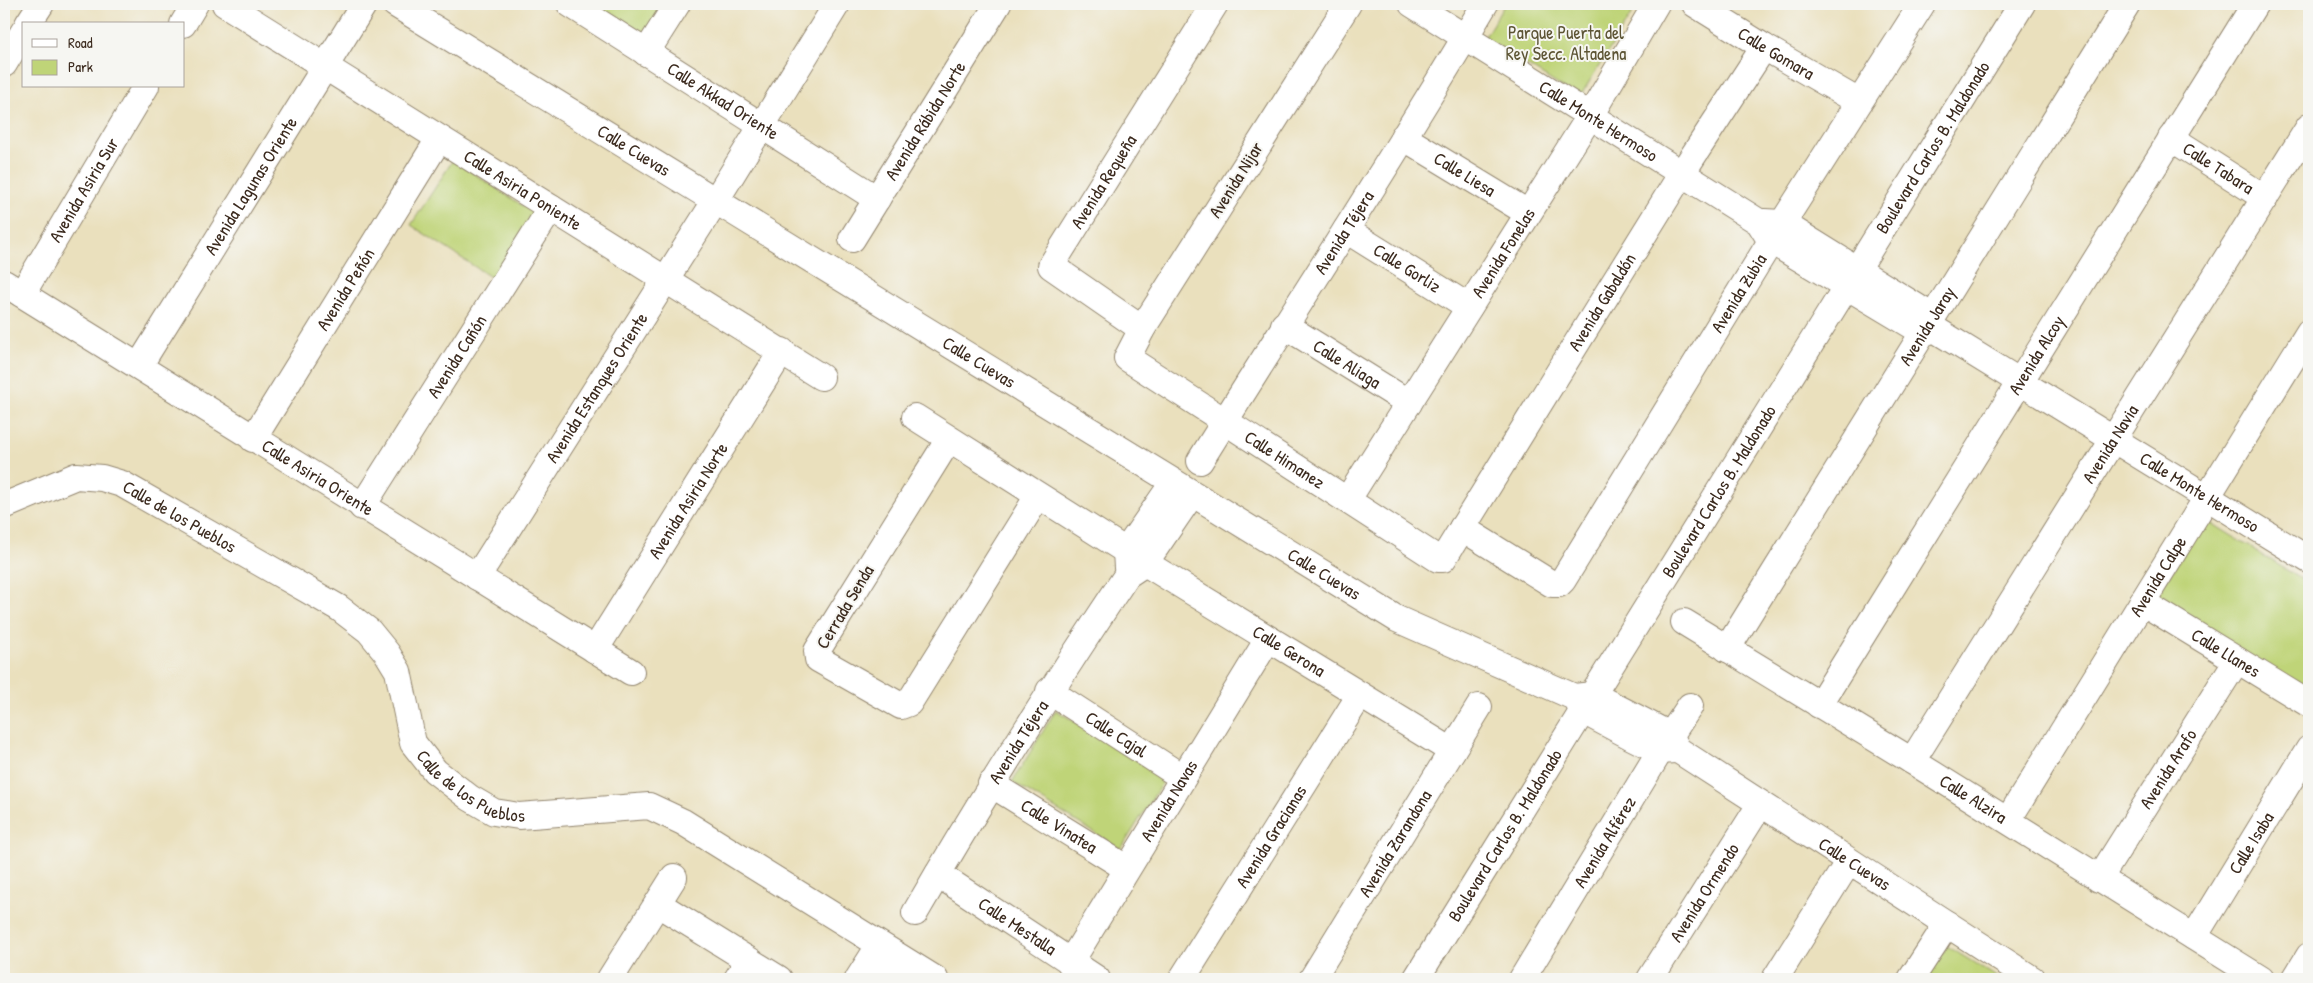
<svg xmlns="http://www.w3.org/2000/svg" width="2313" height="983" font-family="'Patrick Hand',sans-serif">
	<rect width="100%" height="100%" fill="#f6f6f2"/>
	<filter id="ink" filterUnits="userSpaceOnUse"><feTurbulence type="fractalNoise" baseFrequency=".02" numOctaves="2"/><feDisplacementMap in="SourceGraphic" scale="10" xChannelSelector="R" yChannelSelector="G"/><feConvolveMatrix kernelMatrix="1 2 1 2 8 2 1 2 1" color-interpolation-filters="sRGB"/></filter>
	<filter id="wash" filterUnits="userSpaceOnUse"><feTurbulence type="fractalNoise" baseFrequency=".0096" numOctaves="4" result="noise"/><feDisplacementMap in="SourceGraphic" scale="20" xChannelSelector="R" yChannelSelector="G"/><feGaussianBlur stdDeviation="1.12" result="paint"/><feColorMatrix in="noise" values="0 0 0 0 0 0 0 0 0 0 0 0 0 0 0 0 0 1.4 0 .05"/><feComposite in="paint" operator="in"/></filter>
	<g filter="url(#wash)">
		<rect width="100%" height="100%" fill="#eae0bd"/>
		<g fill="#bfd478" stroke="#7d7f4b">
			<polygon points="576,4 668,4 642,46"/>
			<polygon points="1505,4 1638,4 1579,98 1484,38"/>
			<polygon points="453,160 537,215 495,280 411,225"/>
			<polygon points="2205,519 2309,584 2309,696 2155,598"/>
			<polygon points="1056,710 1165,778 1121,849 1012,782"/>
			<polygon points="1947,946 2000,979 1927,979"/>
		</g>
	</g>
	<g filter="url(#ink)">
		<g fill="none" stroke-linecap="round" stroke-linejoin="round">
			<g stroke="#92856e" stroke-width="28">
				<g id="minor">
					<path id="s1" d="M225 4 821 377"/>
					<path id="s2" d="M395 4 1397 619 1574 697 1593 695 1670 735 1678 750 2032 979"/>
					<path id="s3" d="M570 4 877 199"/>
					<path id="s4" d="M1348 4 1142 329 1127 358 1438 559H1443L1445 556 1682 173 1764 47"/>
					<path id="s5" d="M1412 4 1759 222 1771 241 1923 332 1936 330 2309 560"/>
					<path id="s6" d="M1695 4 1764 47 1859 102"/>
					<polyline points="28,24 41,4"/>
					<polyline points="183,24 195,4"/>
					<polyline points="646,53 677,4"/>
					<polyline points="4,64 24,31"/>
					<path id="s7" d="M1403 137 1528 213"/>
					<path id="s8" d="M2171 138 2265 198"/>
					<polyline points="1764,222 1782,223 1933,317 1933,320"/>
					<path id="s9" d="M1346 230 1469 307"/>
					<path id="s10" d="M852 239 998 4"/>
					<path id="s11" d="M4 283 631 672"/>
					<path id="s12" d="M22 294 146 86"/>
					<path id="s13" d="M1284 325 1409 403"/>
					<path id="s14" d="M1142 329 1051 266 1215 4"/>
					<path id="s15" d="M139 366 364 4"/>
					<path id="s16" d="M915 417 1145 563 1452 751"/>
					<path id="s17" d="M253 439 439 139"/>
					<polyline points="949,439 817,651 818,659 901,706 909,703 1038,496"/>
					<path id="s18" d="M1200 461C1295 308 1394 158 1485 4"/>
					<path id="s19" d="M1348 499 1590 116 1656 4"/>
					<path id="s20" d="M4 506 76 476 102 478 122 484 339 608 369 631 387 653 398 671 413 743 435 771 470 798 494 812 519 816 649 806 683 822 935 979"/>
					<path id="s21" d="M362 507 551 208"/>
					<path id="s22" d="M1462 528 1552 584H1559L1563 580 1771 241 1922 4"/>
					<polyline points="1127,568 1126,551 1173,483"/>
					<path id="s23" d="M477 577 716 200 837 4"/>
					<path id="s24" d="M2142 602 2309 704"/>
					<path id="s25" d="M1684 622 1912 761 2261 979"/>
					<path id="s26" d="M1727 649 2127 4"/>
					<path id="s27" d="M595 650 782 351"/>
					<path id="s28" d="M1049 691 1182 777"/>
					<polyline points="1575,697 1583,711 1630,736 1660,751 1675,750"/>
					<path id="s29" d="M1819 705 2255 4"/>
					<path id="s30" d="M1912 761 2309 127"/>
					<path id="s31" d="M991 784 1126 868"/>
					<path id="s32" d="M2008 820 2309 332"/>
					<path id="s33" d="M938 874 1097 979"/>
					<path id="s34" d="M2099 879 2237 660"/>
					<polyline points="658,904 779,979"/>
					<path id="s35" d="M915 913C982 797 1053 686 1127 575L1145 563 1192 494"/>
					<path id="s36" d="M2194 937 2309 749"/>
					<path id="s37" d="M1070 963 1268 639"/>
					<polyline points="610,979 674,877"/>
					<polyline points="737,979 749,960"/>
					<polyline points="858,979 879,946"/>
					<polyline points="886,979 900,958"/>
					<path id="s38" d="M1182 979 1360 695"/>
					<path id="s39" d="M1312 979 1479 707"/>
					<path id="s40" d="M1416 979 2022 4"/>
					<path id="s41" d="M1522 979 1660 751 1690 706"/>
					<path id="s42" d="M1650 979 1760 805"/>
					<polyline points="1775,979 1849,861"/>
					<polyline points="1911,979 1947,924"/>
					<polyline points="2295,979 2309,956"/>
				</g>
			</g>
			<use href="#minor" stroke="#fff" stroke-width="26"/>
		</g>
	</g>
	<g text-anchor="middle" stroke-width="4" stroke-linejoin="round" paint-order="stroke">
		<g font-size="18" fill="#5c5434" stroke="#f6f6f2">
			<text x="1566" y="39">Parque Puerta del<tspan x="1566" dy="21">Rey Secc. Altadena</tspan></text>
		</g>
		<g font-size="18" fill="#3b2a1e" stroke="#f6f6f2">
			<text dy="6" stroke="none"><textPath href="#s6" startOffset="95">Calle Gomara</textPath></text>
			<text dy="6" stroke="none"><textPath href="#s3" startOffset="181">Calle Akkad Oriente</textPath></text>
			<text dy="6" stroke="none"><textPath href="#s10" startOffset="139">Avenida Rábida Norte</textPath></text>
			<text dy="6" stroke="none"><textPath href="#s5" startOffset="220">Calle Monte Hermoso</textPath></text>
			<text dy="6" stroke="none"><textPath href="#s40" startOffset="979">Boulevard Carlos B. Maldonado</textPath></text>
			<text dy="6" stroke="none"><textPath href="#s2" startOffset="280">Calle Cuevas</textPath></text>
			<text dy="6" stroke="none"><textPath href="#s8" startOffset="56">Calle Tabara</textPath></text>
			<text dy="6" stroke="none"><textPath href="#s7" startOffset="72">Calle Liesa</textPath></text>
			<text transform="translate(1236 180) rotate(-58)" y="6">Avenida Nijar</text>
			<text dy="6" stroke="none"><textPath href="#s14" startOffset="210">Avenida Requeña</textPath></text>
			<text dy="6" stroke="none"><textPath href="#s15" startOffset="212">Avenida Lagunas Oriente</textPath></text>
			<text dy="6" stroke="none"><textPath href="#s12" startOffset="121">Avenida Asiria Sur</textPath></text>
			<text dy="6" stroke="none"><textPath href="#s1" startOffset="351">Calle Asiria Poniente</textPath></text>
			<text dy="6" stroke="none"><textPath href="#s18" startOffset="270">Avenida Téjera</textPath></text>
			<text dy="6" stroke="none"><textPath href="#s19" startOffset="291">Avenida Fonelas</textPath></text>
			<text dy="6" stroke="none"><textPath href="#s9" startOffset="72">Calle Gorliz</textPath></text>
			<text dy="6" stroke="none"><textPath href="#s17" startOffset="176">Avenida Peñón</textPath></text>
			<text dy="6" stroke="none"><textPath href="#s22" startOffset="455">Avenida Zubia</textPath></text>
			<text dy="6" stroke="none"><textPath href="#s4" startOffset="1095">Avenida Gabaldón</textPath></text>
			<text dy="6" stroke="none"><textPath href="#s26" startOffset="380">Avenida Jaray</textPath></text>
			<text dy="6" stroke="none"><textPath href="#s29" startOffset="412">Avenida Alcoy</textPath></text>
			<text dy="6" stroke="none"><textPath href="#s21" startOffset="178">Avenida Cañón</textPath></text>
			<text dy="6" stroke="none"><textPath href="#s2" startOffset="685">Calle Cuevas</textPath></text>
			<text dy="6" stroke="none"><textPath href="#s13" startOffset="74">Calle Aliaga</textPath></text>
			<text dy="6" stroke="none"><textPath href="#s23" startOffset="224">Avenida Estanques Oriente</textPath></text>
			<text dy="6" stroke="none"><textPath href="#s30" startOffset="374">Avenida Navia</textPath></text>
			<text dy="6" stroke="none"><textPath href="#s4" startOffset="605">Calle Himanez</textPath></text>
			<text dy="6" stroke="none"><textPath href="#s11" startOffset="369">Calle Asiria Oriente</textPath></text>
			<text dy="6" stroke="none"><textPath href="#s40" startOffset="574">Boulevard Carlos B. Maldonado</textPath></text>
			<text dy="6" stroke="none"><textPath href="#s5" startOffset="932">Calle Monte Hermoso</textPath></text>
			<text dy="6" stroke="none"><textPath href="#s27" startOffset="176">Avenida Asiria Norte</textPath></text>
			<text dy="6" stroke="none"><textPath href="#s20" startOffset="191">Calle de los Pueblos</textPath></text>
			<text dy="6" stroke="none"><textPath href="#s2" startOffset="1090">Calle Cuevas</textPath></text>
			<text dy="6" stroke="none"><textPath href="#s32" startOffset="286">Avenida Calpe</textPath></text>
			<text transform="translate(845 607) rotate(-59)" y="6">Cerrada Senda</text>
			<text dy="6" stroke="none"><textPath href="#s16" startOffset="441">Calle Gerona</textPath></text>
			<text dy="6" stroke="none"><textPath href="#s24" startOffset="98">Calle Llanes</textPath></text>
			<text dy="6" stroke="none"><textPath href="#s28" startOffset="80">Calle Cajal</textPath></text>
			<text dy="6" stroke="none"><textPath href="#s35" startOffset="200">Avenida Téjera</textPath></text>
			<text dy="6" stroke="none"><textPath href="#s34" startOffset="130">Avenida Arafo</textPath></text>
			<text dy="6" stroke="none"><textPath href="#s20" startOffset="611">Calle de los Pueblos</textPath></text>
			<text dy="6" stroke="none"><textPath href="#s25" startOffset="339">Calle Alzira</textPath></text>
			<text dy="6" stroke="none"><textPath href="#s37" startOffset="190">Avenida Navas</textPath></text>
			<text dy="6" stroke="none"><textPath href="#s31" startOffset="80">Calle Vinatea</textPath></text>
			<text dy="6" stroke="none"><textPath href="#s40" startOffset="169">Boulevard Carlos B. Maldonado</textPath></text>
			<text dy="6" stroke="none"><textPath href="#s38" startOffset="168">Avenida Gracianas</textPath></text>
			<text dy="6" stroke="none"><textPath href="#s41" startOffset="160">Avenida Alférez</textPath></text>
			<text dy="6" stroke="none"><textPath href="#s39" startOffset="159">Avenida Zarandona</textPath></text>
			<text dy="6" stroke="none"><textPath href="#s36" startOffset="110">Calle Isaba</textPath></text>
			<text dy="6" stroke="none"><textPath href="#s2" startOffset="1702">Calle Cuevas</textPath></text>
			<text dy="6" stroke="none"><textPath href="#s42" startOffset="102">Avenida Ormendo</textPath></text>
			<text dy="6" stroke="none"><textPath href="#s33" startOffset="95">Calle Mestalla</textPath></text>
		</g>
	</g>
	<rect width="2313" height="983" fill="none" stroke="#f6f6f2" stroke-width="20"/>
	<rect x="22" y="22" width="162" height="65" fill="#f6f6f2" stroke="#aba49d"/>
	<rect x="32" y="39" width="25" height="8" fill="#ffffff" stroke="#aba49d"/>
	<text x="68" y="48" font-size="15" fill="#3b2a1e">Road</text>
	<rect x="32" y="60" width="25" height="15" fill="#bfd478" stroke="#aba49d"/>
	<text x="68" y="72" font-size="15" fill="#3b2a1e">Park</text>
</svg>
